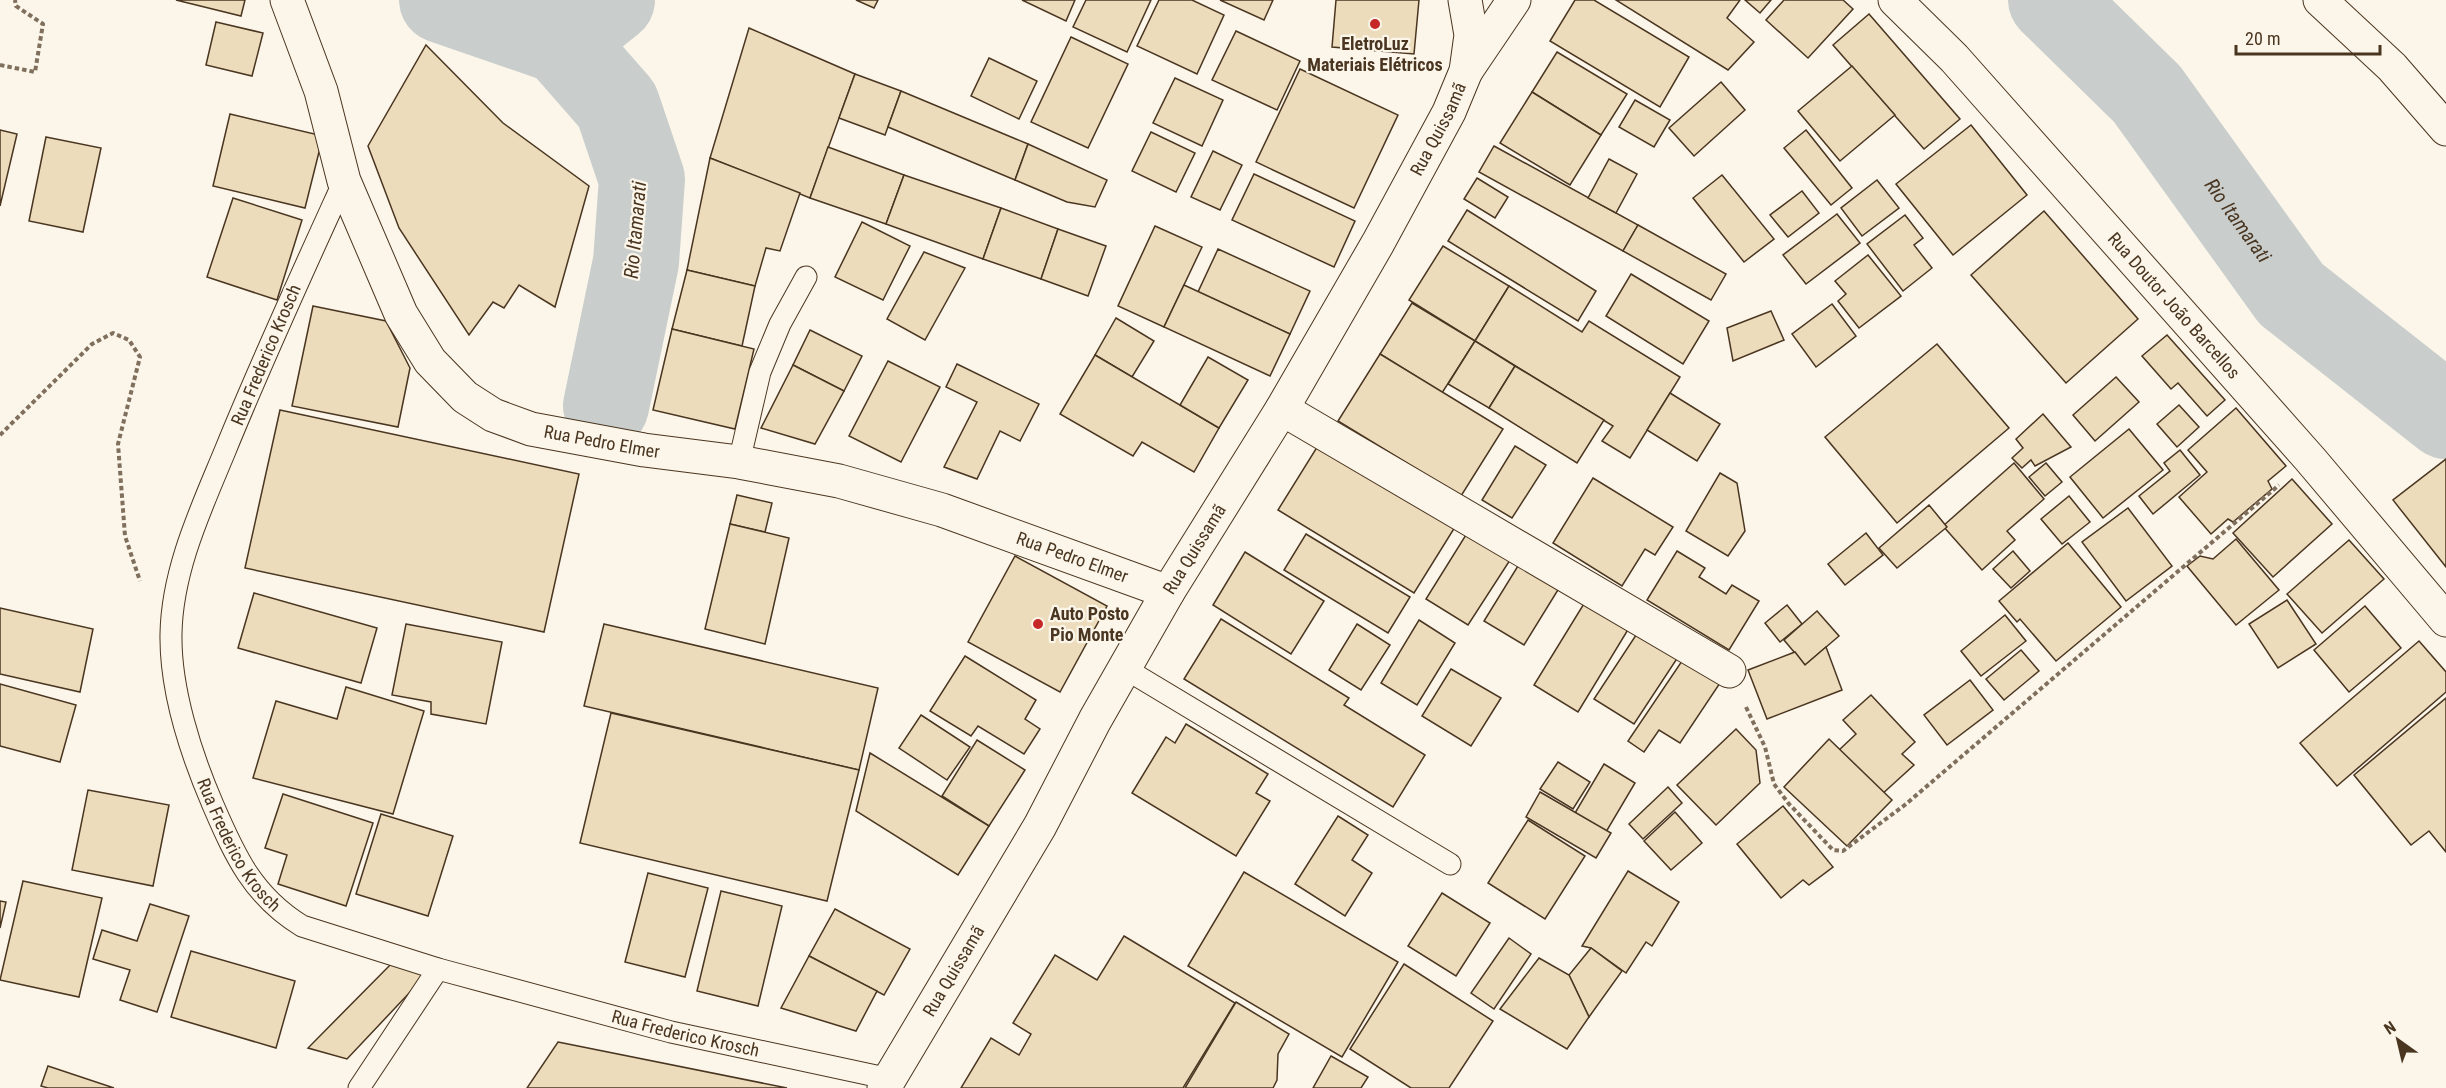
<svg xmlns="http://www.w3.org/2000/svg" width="2446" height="1088" font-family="'Roboto Condensed',sans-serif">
	<rect width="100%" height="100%" fill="#fbf6e9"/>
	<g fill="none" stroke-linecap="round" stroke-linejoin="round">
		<g stroke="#c9cecd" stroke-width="86">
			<polyline points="442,0 561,41 612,0"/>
			<path id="s1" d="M2051 0 2147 94 2291 294 2446 416"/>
			<polyline points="561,41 617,105 642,179 636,262 606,406"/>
		</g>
	</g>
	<g fill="#ecdcbc" stroke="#4a3520" stroke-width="1.5">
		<polygon points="176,0 245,0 241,16"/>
		<polygon points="856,0 878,0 874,8"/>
		<polygon points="1022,0 1075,0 1066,21"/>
		<polygon points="1086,0 1151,0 1127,52 1073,27"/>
		<polygon points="1159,0 1192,0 1224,15 1197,74 1137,46"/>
		<polygon points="1220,0 1273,0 1264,20"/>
		<polygon points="1336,0 1419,0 1414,54 1332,47"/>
		<polygon points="1575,0 1594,0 1689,57 1660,107 1550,41"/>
		<polygon points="1616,0 1740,0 1727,18 1754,42 1728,70"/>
		<polygon points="1745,0 1771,0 1760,13"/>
		<polygon points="1784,0 1843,0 1853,9 1808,58 1766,20"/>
		<polygon points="1869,14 1960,119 1924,149 1833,45"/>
		<polygon points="216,22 263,33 252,76 206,65"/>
		<polygon points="749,28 855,74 810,198 710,158"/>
		<polygon points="1236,31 1300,61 1277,110 1212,80"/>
		<polygon points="1071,37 1128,64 1088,148 1031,122"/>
		<polygon points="426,45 503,123 589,186 555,307 519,285 504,308 493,302 469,335 399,228 368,146"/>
		<polygon points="1557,52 1627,94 1601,135 1532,92"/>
		<polygon points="989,58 1037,81 1019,119 971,96"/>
		<polygon points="1852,66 1895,115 1840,161 1798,111"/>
		<polygon points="1300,69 1398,115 1354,208 1256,162"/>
		<polygon points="855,74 901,91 885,135 839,118"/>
		<polygon points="1175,78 1223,100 1202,146 1153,123"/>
		<polygon points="1721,82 1745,110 1694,156 1669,128"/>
		<polygon points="901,91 1028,144 1015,180 888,127"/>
		<polygon points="1532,92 1601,135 1570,185 1500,143"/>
		<polygon points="1635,100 1670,120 1654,147 1619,127"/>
		<polygon points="230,114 323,136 305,208 213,186"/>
		<polygon points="1971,125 2027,195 1953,255 1896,184"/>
		<polygon points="0,130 17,134 0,206"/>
		<polygon points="1806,130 1852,188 1831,205 1784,148"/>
		<polygon points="1151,132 1195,153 1176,192 1132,171"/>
		<polygon points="46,137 101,148 83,232 29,221"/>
		<polygon points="1028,144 1107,180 1095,207 1067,202 1015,180"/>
		<polygon points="1494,146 1638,225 1623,251 1479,172"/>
		<polygon points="828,147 904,175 886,224 810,198"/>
		<polygon points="1213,151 1242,165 1220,210 1191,197"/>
		<polygon points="710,158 800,193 780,251 766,248 755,286 687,270"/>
		<polygon points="1609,159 1637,174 1616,213 1588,198"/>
		<polygon points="1254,174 1355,221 1334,267 1232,220"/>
		<polygon points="904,175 1001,208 983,259 886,224"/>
		<polygon points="1722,175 1774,239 1744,262 1693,198"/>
		<polygon points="1477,178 1508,197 1495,218 1464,199"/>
		<polygon points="1877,180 1899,208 1862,236 1841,208"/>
		<polygon points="1802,191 1819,213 1788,237 1770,215"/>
		<polygon points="233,198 302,220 277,300 207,277"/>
		<polygon points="1001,208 1058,229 1041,279 983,259"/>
		<polygon points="1467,210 1596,291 1578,321 1448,241"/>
		<polygon points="2044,211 2138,319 2066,383 1971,275"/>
		<polygon points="1837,214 1860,243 1806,284 1783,255"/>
		<polygon points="1905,215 1923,238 1914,245 1932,268 1903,291 1867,244"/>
		<polygon points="862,222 910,246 883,300 835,277"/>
		<polygon points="1638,225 1726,274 1711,300 1623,251"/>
		<polygon points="1155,226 1202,247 1164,327 1118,306"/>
		<polygon points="1058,229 1106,246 1088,296 1041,279"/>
		<polygon points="1443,246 1509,286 1475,341 1409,300"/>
		<polygon points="1218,249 1310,291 1290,334 1198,292"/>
		<polygon points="924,252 965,268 925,340 887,319"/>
		<polygon points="1868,255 1901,296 1859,328 1838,301 1846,294 1835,281"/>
		<polygon points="687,270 755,286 742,346 672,329"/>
		<polygon points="1631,274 1709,321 1683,364 1606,316"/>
		<polygon points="1184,285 1290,334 1270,376 1164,327"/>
		<polygon points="1509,286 1582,332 1589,321 1680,377 1630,458 1602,441 1613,426 1475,341"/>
		<polygon points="1412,303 1475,341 1442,393 1380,354"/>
		<polygon points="1832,304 1856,336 1816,367 1792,334"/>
		<polygon points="313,306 386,321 410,368 398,427 292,406"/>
		<polygon points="1771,311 1784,340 1733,361 1727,328"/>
		<polygon points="1116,318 1154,341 1132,377 1095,355"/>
		<polygon points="672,329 754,349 735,429 653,410"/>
		<polygon points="810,330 862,356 844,391 793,365"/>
		<polygon points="2167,335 2225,400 2207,416 2178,383 2171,389 2142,356"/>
		<polygon points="1475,341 1515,366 1489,408 1448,384"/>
		<polygon points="1937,344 2009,428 1897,523 1825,437"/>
		<polygon points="1380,354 1503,429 1461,496 1338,421"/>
		<polygon points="1095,355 1219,428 1194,472 1142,442 1133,456 1060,414"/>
		<polygon points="1208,357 1248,380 1219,428 1180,405"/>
		<polygon points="888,361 940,387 901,462 849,436"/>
		<polygon points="957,364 1039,404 1020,441 1000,431 977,479 944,467 977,402 946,387"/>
		<polygon points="793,365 844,391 815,444 761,428"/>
		<polygon points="1515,366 1604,420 1577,463 1489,408"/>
		<polygon points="2116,377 2139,402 2095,441 2073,415"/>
		<polygon points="1670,393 1720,424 1697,461 1647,430"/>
		<polygon points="2179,405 2199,427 2177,447 2157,424"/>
		<polygon points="2236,408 2286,466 2268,481 2272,489 2233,522 2228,519 2211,534 2179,497 2207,472 2188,450"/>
		<polygon points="280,410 579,474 544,632 245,568"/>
		<polygon points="2043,414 2071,447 2035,466 2031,460 2022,468 2012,458 2023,448 2016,439"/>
		<polygon points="2129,429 2163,470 2103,518 2070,477"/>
		<polygon points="1319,444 1455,527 1414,593 1278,510"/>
		<polygon points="1515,446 1546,465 1512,518 1482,500"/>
		<polygon points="2180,450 2200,475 2153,514 2139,496 2170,471 2164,463"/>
		<polygon points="2446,459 2446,567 2393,500"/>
		<polygon points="2014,463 2044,499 2007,531 2015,540 1982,570 1943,526"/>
		<polygon points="2046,463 2062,482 2045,496 2029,477"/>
		<polygon points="1720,473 1737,483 1745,531 1728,556 1686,531"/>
		<polygon points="1593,478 1673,527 1655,555 1645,549 1622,586 1553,543"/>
		<polygon points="2292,479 2332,524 2273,577 2233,533"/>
		<polygon points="737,495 772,503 765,532 730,524"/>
		<polygon points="2069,496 2090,522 2062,544 2041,519"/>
		<polygon points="1929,505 1947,527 1897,568 1879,548"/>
		<polygon points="2128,508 2172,566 2126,601 2082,542"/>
		<polygon points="730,524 789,538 765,644 705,629"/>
		<polygon points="1469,530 1512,557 1468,625 1426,599"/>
		<polygon points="1866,533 1883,555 1845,585 1828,564"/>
		<polygon points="1306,534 1410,597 1388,633 1284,570"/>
		<polygon points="2236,539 2279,590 2236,625 2187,566 2200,556 2213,559"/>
		<polygon points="2349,540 2384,579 2322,633 2287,594"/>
		<polygon points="2068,543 2121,607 2056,661 2020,619 2017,622 1999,601"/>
		<polygon points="1677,551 1705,568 1699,577 1726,594 1732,585 1759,601 1729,650 1647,600"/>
		<polygon points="2013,551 2030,571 2011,588 1993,569"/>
		<polygon points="1245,552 1324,601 1291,654 1213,605"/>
		<polygon points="1015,556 1107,606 1060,692 968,642"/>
		<polygon points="1521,561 1561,585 1524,645 1484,621"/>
		<polygon points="254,593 377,628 361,683 238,648"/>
		<polygon points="2287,600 2316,644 2278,668 2249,624"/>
		<polygon points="1585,602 1629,628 1578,712 1534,685"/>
		<polygon points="1787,605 1802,624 1780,642 1765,623"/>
		<polygon points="2365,606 2401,648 2349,692 2314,650"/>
		<polygon points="0,608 93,629 80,692 0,674"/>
		<polygon points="1817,611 1839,636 1805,665 1784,640"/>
		<polygon points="2005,615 2026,641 1981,676 1961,651"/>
		<polygon points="1221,619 1349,698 1344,705 1425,755 1393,807 1184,679"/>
		<polygon points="1419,620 1455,643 1417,705 1381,683"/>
		<polygon points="406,624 502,642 486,724 431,714 431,702 392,695"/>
		<polygon points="604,624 878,688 859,770 584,706"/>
		<polygon points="1357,624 1390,645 1361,690 1329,670"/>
		<polygon points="1640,629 1680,654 1634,724 1594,699"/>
		<polygon points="2419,641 2446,672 2446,692 2337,786 2300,743"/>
		<polygon points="1826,647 1842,690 1767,719 1748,670 1795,652 1805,665"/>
		<polygon points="2021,650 2039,671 2004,700 1986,679"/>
		<polygon points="965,656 1036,700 1025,719 1040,729 1024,754 978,726 971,736 930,711"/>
		<polygon points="1684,658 1720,683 1680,743 1659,730 1644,752 1628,741"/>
		<polygon points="1451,669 1501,698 1471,746 1422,716"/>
		<polygon points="1970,680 1993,710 1947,745 1924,715"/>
		<polygon points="0,684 76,705 60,762 0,746"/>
		<polygon points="346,687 424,711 393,814 253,778 276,701 337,719"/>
		<polygon points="1871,695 1915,742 1902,754 1914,765 1880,796 1838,751 1856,734 1843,720"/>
		<polygon points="2446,698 2446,852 2429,831 2411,845 2354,775"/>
		<polygon points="611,713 859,770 827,901 580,843"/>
		<polygon points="921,715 970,747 947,780 899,748"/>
		<polygon points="1186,724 1268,774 1256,793 1270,801 1236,856 1132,793 1166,737 1175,743"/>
		<polygon points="1736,729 1756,750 1760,783 1716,825 1677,785"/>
		<polygon points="1829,739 1892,800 1847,846 1784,787"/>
		<polygon points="977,740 1025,770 989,826 942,796"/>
		<polygon points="870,753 989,826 958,875 856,811"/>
		<polygon points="1558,762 1590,782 1573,809 1540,789"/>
		<polygon points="1604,764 1635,783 1606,832 1575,813"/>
		<polygon points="1668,787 1682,803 1643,839 1629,824"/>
		<polygon points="88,790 169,805 153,886 72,870"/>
		<polygon points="1540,792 1611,833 1596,858 1526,817"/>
		<polygon points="283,794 373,823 346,906 278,884 287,855 265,848"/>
		<polygon points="1783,806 1833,867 1809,885 1803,880 1781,898 1737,844"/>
		<polygon points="1675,812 1702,843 1671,870 1644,841"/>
		<polygon points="381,814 453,836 428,916 356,894"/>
		<polygon points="1338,816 1368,835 1352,860 1372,873 1345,916 1295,884"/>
		<polygon points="1528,820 1585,856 1545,919 1488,883"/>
		<polygon points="1628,871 1679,902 1652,946 1646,942 1626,973 1591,948 1582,946"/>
		<polygon points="1244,872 1398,962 1342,1057 1188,966"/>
		<polygon points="648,873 708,888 685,977 625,962"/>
		<polygon points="23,881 102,898 79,997 0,980"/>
		<polygon points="721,891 782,906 758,1006 697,991"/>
		<polygon points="1442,893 1490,923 1456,976 1408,946"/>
		<polygon points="0,901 6,902 0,928"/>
		<polygon points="150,904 189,916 157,1012 120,1000 130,970 93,959 102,930 137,941"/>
		<polygon points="835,909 910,949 884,995 809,956"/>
		<polygon points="1124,936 1235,1003 1183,1088 961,1088 991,1038 1019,1055 1031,1034 1013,1023 1055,955 1097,980"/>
		<polygon points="1509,938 1531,954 1494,1009 1471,993"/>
		<polygon points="1591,948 1622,971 1589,1017 1569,975"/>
		<polygon points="191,951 295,981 276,1048 171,1017"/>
		<polygon points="809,956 877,991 856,1031 781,1008"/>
		<polygon points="1539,958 1569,975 1589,1017 1567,1049 1500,1009"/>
		<polygon points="393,962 429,972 347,1059 308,1048"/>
		<polygon points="1404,964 1493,1021 1449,1088 1411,1088 1350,1049"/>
		<polygon points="1236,1002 1289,1034 1278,1054 1277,1080 1273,1088 1185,1088"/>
		<polygon points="558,1042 787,1088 527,1088"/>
		<polygon points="1331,1056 1368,1077 1361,1088 1313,1088"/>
		<polygon points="48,1066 114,1088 48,1088 41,1086"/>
	</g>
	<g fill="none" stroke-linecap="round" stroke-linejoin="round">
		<g stroke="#4a3520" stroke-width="23">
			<g id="service">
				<path id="s2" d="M344 181C303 271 262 360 225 451 201 509 172 570 171 634 170 689 191 754 213 805 235 856 253 896 302 926L438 969 671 1032 890 1079"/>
				<polyline points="739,462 760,372 780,324 806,277"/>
				<polyline points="1124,668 1450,864"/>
				<polyline points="359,1088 438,969"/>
			</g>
		</g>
		<g stroke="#4a3520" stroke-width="35">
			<g id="minor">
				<path id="s3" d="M287 0 321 91 344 181 401 314 430 361 465 397 493 415 531 429 644 450 739 462 839 481 942 510 1168 592"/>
				<path id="s4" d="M1895 0 1954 58 2310 459 2446 620"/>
				<polyline points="2320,0 2392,67 2446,129"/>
				<polyline points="1466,71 1514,0"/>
				<polyline points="1282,409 1729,671"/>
			</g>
		</g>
		<g stroke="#4a3520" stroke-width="35">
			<g id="tertiary">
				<path id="s5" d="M884 1088 1040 826 1095 720 1168 592 1282 409 1378 243 1449 112 1466 71 1471 35 1465 0"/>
			</g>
		</g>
		<g stroke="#7f6f5c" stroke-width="4" stroke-dasharray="4.5 3" stroke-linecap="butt">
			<polyline points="0,65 35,72 43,24 16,6 15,0"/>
			<polyline points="0,435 92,344 113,333 129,340 140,357 118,444 125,536 140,581"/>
			<polyline points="1746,707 1765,747 1774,784 1789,804 1833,850 1843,851 1906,804 2279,485"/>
		</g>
		<use href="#service" stroke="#fbf6e9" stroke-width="21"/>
		<use href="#minor" stroke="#fbf6e9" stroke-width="33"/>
		<use href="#tertiary" stroke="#fbf6e9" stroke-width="33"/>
	</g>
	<g fill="#c62828" stroke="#fbf6e9" stroke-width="2">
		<circle cx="1375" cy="24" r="6"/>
		<circle cx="1038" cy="624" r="6"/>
	</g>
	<g text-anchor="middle" stroke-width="4.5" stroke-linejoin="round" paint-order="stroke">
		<g font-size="18" font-weight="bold" fill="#4a3520" stroke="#fbf6e9">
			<text x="1375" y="50">EletroLuz<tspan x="1375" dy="21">Materiais Elétricos</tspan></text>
			<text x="1050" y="620" text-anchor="start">Auto Posto<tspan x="1050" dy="21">Pio Monte</tspan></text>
		</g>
		<g font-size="18" fill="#4a3520" stroke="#fbf6e9">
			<text dy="6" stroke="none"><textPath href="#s5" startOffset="1108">Rua Quissamã</textPath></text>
			<text dy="6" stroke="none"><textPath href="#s4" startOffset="414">Rua Doutor João Barcellos</textPath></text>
			<text transform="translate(266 355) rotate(-67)" y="6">Rua Frederico Krosch</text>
			<text dy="6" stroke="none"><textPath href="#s3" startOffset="586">Rua Pedro Elmer</textPath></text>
			<text dy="6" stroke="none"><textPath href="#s5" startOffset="622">Rua Quissamã</textPath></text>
			<text dy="6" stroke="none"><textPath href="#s3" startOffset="1072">Rua Pedro Elmer</textPath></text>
			<text dy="6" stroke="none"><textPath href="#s2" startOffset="712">Rua Frederico Krosch</textPath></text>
			<text dy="6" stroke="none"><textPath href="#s5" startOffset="136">Rua Quissamã</textPath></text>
			<text dy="6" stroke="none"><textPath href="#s2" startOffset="1216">Rua Frederico Krosch</textPath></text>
		</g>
		<g font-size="20" font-style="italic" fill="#4a3520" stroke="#fbf6e9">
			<text dy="7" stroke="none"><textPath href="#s1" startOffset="290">Rio Itamarati</textPath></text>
			<text transform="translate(635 230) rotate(-85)" y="7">Rio Itamarati</text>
		</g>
	</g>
	<g transform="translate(2398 1040) rotate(326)" stroke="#fbf6e9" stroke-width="4.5" paint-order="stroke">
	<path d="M0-4.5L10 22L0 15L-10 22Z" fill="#4a3520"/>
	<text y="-9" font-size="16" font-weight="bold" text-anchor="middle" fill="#4a3520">N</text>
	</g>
	<path d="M2236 45v9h144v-9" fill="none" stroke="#4a3520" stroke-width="3"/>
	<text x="2245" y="45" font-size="18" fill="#4a3520" stroke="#fbf6e9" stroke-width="4.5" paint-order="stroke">20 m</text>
</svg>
